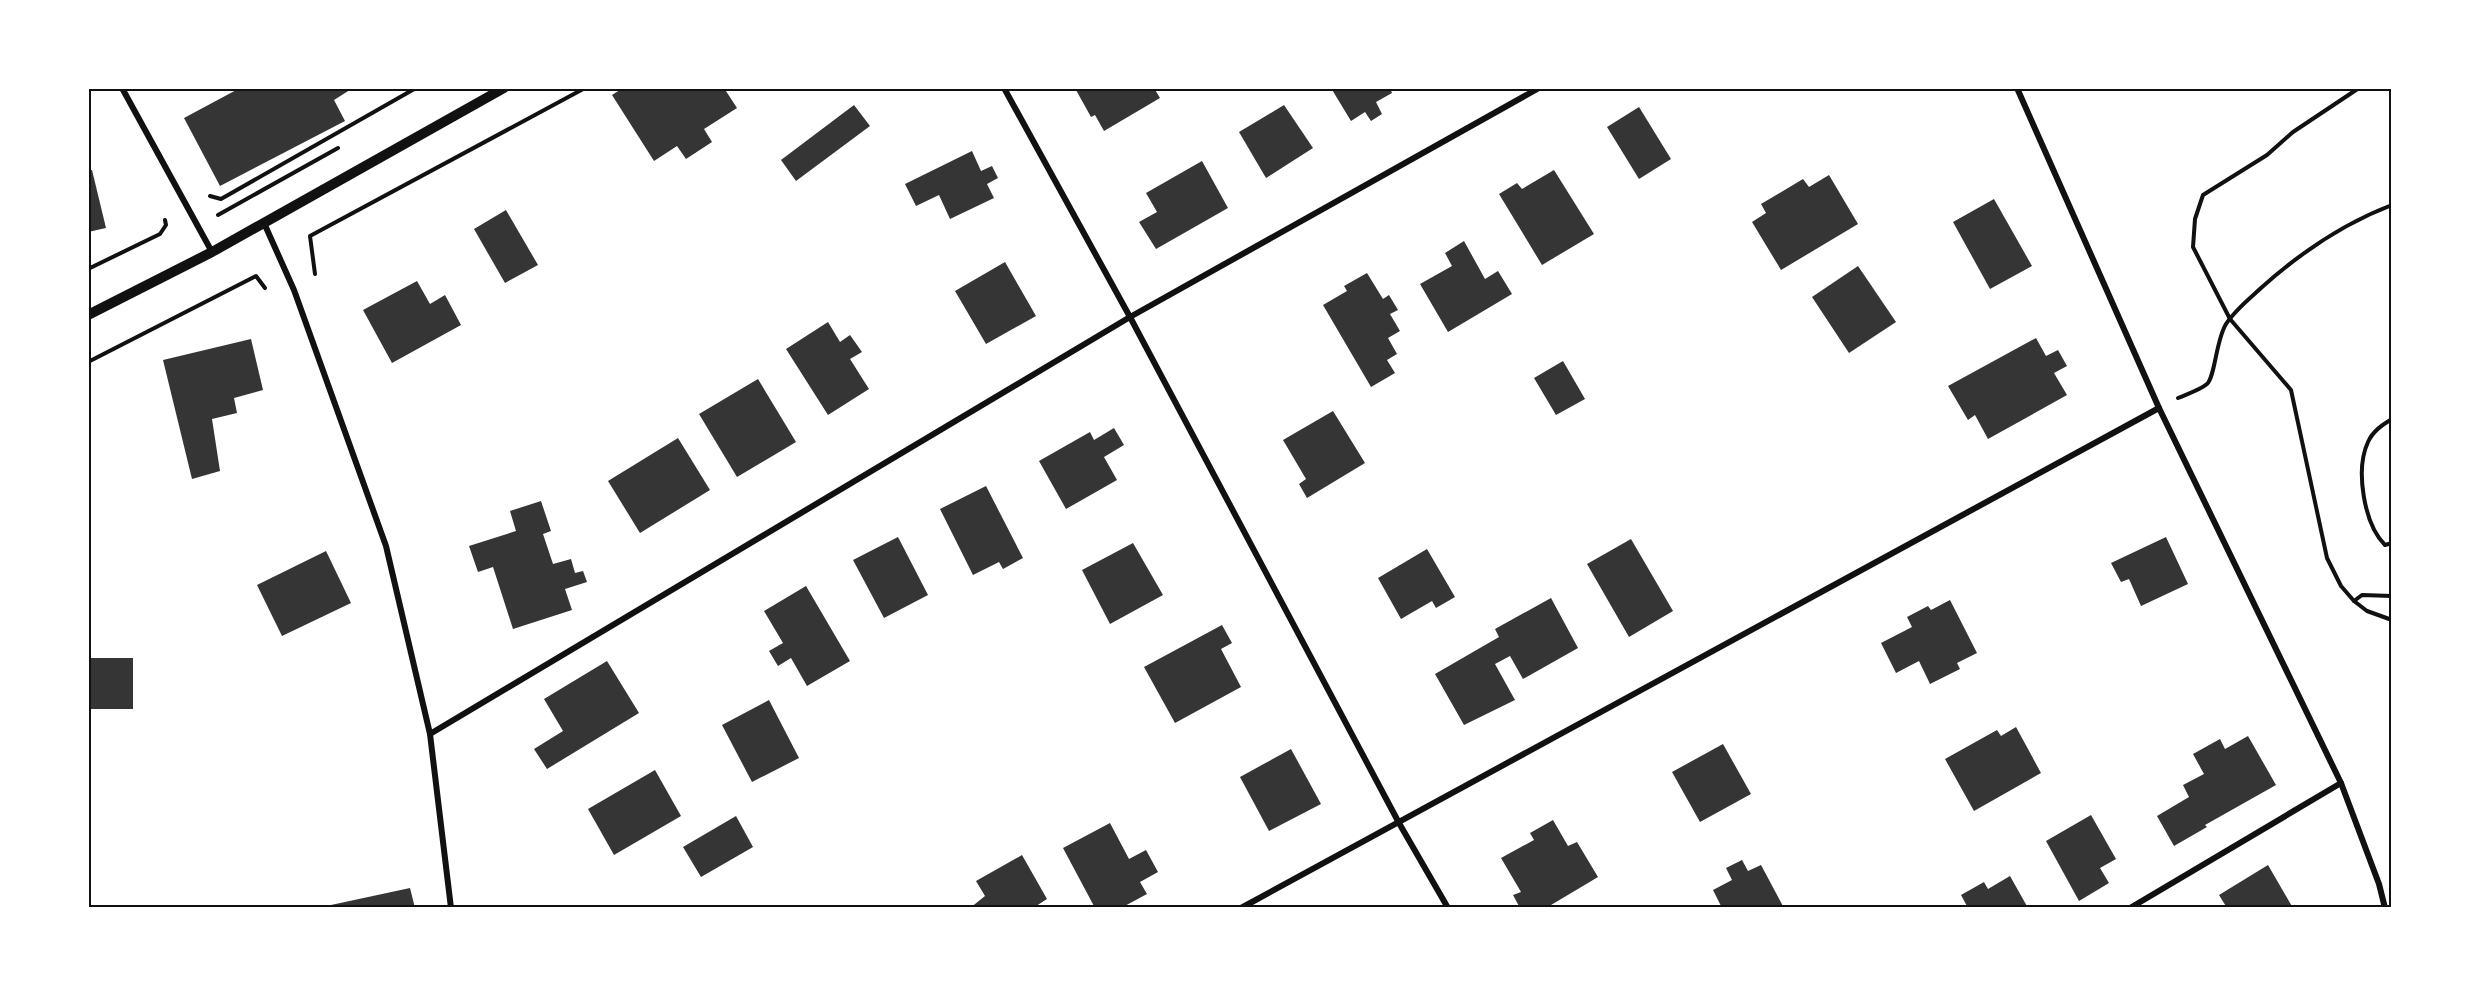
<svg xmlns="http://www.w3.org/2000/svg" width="2480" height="996" font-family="'Noto Sans',sans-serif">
	<rect width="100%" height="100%" fill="#fff"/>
	<g fill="#353535">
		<polygon points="240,88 353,88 334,100 345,121 220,186 184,118"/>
		<polygon points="623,88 724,88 737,108 704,129 712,142 686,159 677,146 654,161 612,95"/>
		<polygon points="1078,88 1154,88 1160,98 1104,131 1095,115 1091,117 1076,90"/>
		<polygon points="1331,88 1390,88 1392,93 1376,102 1382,114 1371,121 1365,112 1351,121"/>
		<polygon points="854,105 870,126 796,181 781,160"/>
		<polygon points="1284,105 1313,148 1266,178 1239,132"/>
		<polygon points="1639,107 1671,159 1639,179 1607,127"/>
		<polygon points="972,151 981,171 992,166 998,178 987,184 994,198 950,219 939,195 916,206 905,184"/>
		<polygon points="1202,161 1228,208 1156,249 1139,222 1157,212 1146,193"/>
		<polygon points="92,170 106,228 88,232 88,171"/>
		<polygon points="1554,170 1594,234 1542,265 1499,194 1517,183 1522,189"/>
		<polygon points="1829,175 1858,224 1781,270 1752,222 1766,213 1761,204 1803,179 1809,187"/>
		<polygon points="1994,199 2032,266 1990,289 1953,222"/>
		<polygon points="506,210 538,265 505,283 474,229"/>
		<polygon points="1464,241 1485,279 1498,271 1512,294 1448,332 1420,284 1452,266 1445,253"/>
		<polygon points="1005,262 1036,316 986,344 955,291"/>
		<polygon points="1858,266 1896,322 1849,353 1812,297"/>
		<polygon points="1367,273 1383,299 1389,295 1398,310 1390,314 1400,331 1388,338 1397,354 1387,360 1395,373 1371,387 1323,305 1347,291 1344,286"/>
		<polygon points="417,281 430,304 445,295 461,325 392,363 363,310"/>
		<polygon points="828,322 840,342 850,335 862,352 850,359 869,389 828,415 786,349"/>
		<polygon points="2036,338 2046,356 2058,350 2067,366 2054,373 2067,395 1988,439 1975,415 1968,420 1948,386"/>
		<polygon points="251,339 263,390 234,398 237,413 212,419 220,471 192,479 163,360"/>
		<polygon points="1563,361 1585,399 1556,415 1534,378"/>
		<polygon points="758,379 796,442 737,477 699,414"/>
		<polygon points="1333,411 1365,463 1307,498 1299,484 1306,479 1283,440"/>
		<polygon points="1114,428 1124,445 1104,457 1117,480 1066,509 1039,461 1090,432 1094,440"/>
		<polygon points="678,438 710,490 640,533 608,481"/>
		<polygon points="986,486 1023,558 1003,569 999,562 973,575 940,509"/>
		<polygon points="541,501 551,531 543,534 553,564 571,559 575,573 583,571 587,582 565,589 572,610 513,629 493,567 478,572 469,546 516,531 510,511"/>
		<polygon points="898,537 928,595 884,618 853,560"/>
		<polygon points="2166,537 2188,584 2141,606 2129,579 2121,582 2111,563"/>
		<polygon points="1631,539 1673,611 1629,637 1587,564"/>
		<polygon points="1133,543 1163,595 1110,624 1082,570"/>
		<polygon points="1427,549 1455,597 1436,608 1432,601 1401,619 1378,578"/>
		<polygon points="326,551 351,603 282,636 257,585"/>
		<polygon points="806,586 850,661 807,686 791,658 778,666 769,651 783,643 764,611"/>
		<polygon points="1551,598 1578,648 1523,679 1510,656 1495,664 1515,700 1464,725 1435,674 1499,637 1495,629"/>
		<polygon points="1950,600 1977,653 1957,663 1960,669 1930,684 1919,661 1896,673 1881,643 1912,627 1907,617 1928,606 1931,610"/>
		<polygon points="1222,625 1232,643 1221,649 1241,687 1175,723 1144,667"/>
		<rect x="88" y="658" width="45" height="51"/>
		<polygon points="607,661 639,713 547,769 534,749 563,731 544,699"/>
		<polygon points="769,700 799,758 752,782 722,725"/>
		<polygon points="2016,727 2041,773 1974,811 1945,759 1997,730 2001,736"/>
		<polygon points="2248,736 2276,785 2205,825 2207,827 2174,846 2157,816 2189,797 2183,785 2204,774 2193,754 2220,739 2225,749"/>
		<polygon points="1723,744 1751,794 1700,822 1672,772"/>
		<polygon points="1291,749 1321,804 1269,831 1240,777"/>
		<polygon points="655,770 681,816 614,855 588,809"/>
		<polygon points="2091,815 2116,859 2100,868 2109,883 2079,901 2046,841"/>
		<polygon points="736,816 753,847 701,877 683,847"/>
		<polygon points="1553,820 1568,846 1577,842 1598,877 1546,908 1520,908 1513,895 1521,892 1501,858 1534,840 1530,833"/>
		<polygon points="1110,823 1129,859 1146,850 1158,872 1140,882 1147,894 1121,908 1095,908 1063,848"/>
		<polygon points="1022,855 1047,899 1033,908 970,908 985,896 976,881"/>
		<polygon points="1742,860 1748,871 1761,865 1784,908 1722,908 1713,890 1732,880 1726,868"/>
		<polygon points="2268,865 2293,908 2227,908 2219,895"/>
		<polygon points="2010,876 2028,908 1968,908 1961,895 1984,882 1988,889"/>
		<polygon points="410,888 415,908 332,908 331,905"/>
	</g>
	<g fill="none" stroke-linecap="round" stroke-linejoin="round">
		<g stroke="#111" stroke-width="4">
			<polyline points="2359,88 2293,132 2267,155 2203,195 2195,219 2193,247 2230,319 2291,390 2327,558 2341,586 2354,601 2367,611 2392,620"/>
			<polyline points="210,196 221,199 416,88"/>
			<polyline points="218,215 338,148"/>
			<polyline points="88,269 160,234 166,225 165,220"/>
			<polyline points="315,274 310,236 585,88"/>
			<polyline points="88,362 256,276 265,288"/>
			<path d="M2178 398C2187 394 2200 390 2207 384 2215 377 2216 340 2226 324 2235 310 2249 299 2261 288 2300 253 2342 224 2392 205"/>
			<path d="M2392 419C2382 425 2373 431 2368 442 2355 470 2364 524 2385 545L2392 543"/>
			<polyline points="2354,601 2362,595 2392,596"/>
		</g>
		<g stroke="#111" stroke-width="6">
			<polyline points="122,88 212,252"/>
			<polyline points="1004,88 1130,317 1399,823 1448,908"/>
			<polyline points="2017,88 2159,408 2341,783 2379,884 2385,908"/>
			<polyline points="264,223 294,290 386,546 430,734 451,908"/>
			<polyline points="430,734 1130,317 1539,88"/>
			<polyline points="1241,908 2159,408"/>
			<polyline points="2130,908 2341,783"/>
		</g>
		<polyline stroke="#111" stroke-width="10" points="88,315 212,252 504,88"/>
	</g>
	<rect width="2480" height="996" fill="none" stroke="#ffffff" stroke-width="180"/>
	<rect x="90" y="90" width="2300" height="816" fill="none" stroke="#111" stroke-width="2"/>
</svg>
